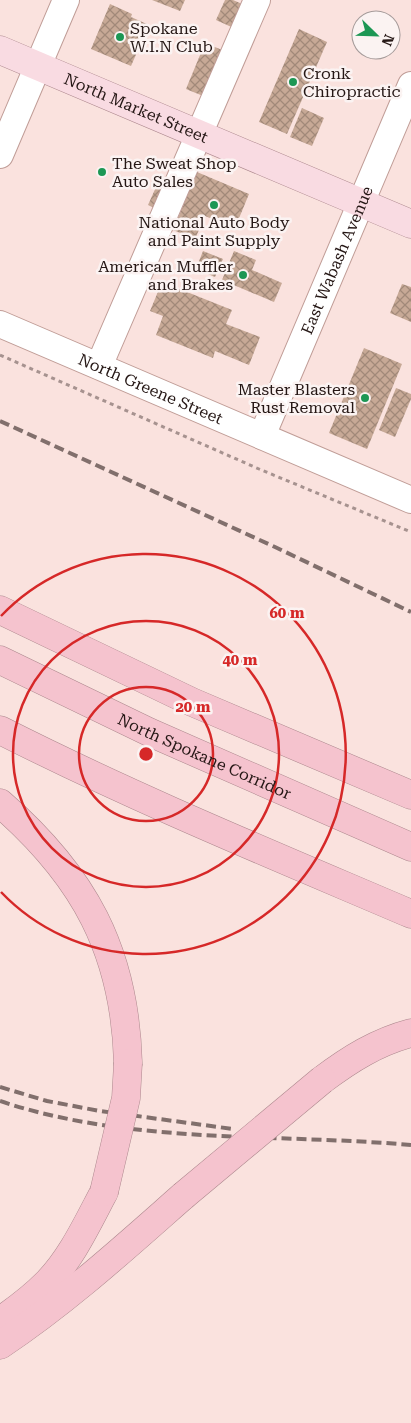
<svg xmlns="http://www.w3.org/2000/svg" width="411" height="1423" font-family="'Roboto Serif',serif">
	<defs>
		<pattern id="building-cross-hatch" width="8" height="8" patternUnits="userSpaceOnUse" patternTransform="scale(1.25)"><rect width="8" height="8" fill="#c7a996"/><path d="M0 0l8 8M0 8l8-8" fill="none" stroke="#a18979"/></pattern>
	</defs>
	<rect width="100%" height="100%" fill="#fae2de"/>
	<g fill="url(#building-cross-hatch)">
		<polygon points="152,0 185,0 180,11"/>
		<polygon points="225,0 233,0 249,7 238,30 216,20"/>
		<polygon points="110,4 132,14 131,17 149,25 131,66 91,49"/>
		<polygon points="299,29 327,42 287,134 259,122"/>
		<polygon points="205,43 227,52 208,98 186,89"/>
		<polygon points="302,108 324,118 312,146 290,137"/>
		<polygon points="197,172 249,194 235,228 205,216 195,239 173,230"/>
		<polygon points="161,176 170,180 158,210 148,205"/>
		<polygon points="203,251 223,259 215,277 196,269"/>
		<polygon points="234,251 256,260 252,270 282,283 274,302 222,280"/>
		<polygon points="162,282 232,310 226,324 260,337 249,365 215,351 213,358 156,335 163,316 150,311"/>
		<polygon points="402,284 411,287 411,322 390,313"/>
		<polygon points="364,348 402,364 367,449 329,433"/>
		<polygon points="396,388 411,394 411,399 395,437 379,430"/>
	</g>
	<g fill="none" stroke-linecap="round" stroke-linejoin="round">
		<g stroke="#c09d97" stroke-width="28">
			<g id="minor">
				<polyline points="0,155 66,0"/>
				<path id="s1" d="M0 324 411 500"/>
				<polyline points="99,366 257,0"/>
				<path id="s2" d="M262 436 411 85"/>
			</g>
		</g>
		<g stroke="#ac878d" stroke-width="29">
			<g id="major">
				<path id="s3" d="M0 50 411 224"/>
			</g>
		</g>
		<g stroke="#ac878d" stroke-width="29">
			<g id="highway">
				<polyline points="0,610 192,702 411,795"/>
				<path id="s4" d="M0 660 149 732 411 847"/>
				<path d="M0 730C134 798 273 855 411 914"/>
				<path d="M0 803C84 876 125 951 128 1063"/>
				<path d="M322 1080C350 1059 377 1042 411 1033"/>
				<path d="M0 1321C16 1310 32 1298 46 1284 71 1259 87 1224 104 1192"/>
				<path d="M0 1345C66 1301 124 1248 183 1196"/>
			</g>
		</g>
		<polyline stroke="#a6928f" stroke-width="3" stroke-dasharray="4 4" stroke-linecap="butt" points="0,355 259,469 411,532"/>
		<use href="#minor" stroke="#fff" stroke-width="26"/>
		<use href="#major" stroke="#f9dbe2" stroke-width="28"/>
		<use href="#highway" stroke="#f5c3ce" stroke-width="28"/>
		<g stroke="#816f6c" stroke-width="4" stroke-dasharray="10 5" stroke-linecap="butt">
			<polyline points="0,421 275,547 411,612"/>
			<polyline points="0,1087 47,1101 100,1111 233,1129"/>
			<path d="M0 1101C132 1145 274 1133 411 1145"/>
		</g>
		<g stroke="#ac878d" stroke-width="29" stroke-linecap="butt">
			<g id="highway-bridge">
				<polyline points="104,1192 126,1098 128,1063"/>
				<polyline points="183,1196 322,1080"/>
			</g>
		</g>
		<use href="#highway-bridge" stroke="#f5c3ce" stroke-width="28"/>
	</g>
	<g fill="none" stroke="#d62828" stroke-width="2.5">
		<circle cx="146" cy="754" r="67"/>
		<circle cx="146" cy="754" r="133"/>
		<path d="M1 616A200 200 0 1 1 1 892"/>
	</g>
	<g fill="#1c9754" stroke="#fbf3f2" stroke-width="2">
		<circle cx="120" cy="37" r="5"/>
		<circle cx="293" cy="82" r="5"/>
		<circle cx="102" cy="172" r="5"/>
		<circle cx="214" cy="205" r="5"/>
		<circle cx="243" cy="275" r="5"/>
		<circle cx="365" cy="398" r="5"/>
	</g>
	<g text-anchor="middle" stroke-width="5" stroke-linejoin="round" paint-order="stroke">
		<g font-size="16" fill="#251715" stroke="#fbf3f2" text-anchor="start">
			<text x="130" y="34">Spokane<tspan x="130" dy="18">W.I.N Club</tspan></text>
			<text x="303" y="79">Cronk<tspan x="303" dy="18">Chiropractic</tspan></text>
			<text x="112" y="169">The Sweat Shop<tspan x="112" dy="18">Auto Sales</tspan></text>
			<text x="214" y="228" text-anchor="middle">National Auto Body<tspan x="214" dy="18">and Paint Supply</tspan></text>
			<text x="233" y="272" text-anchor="end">American Muffler<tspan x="233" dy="18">and Brakes</tspan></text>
			<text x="355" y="395" text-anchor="end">Master Blasters<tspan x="355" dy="18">Rust Removal</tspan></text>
		</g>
		<g font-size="16" fill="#251715" stroke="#fbf3f2">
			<text dy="6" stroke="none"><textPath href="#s3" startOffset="148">North Market Street</textPath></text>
			<text dy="6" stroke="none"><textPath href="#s2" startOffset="191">East Wabash Avenue</textPath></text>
			<text dy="6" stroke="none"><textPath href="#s1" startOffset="164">North Greene Street</textPath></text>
			<text dy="6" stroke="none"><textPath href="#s4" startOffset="226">North Spokane Corridor</textPath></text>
		</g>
	</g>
	<circle cx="146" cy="754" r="8" fill="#d62828" stroke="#fbf3f2" stroke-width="2.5"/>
	<g font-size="15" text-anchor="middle" font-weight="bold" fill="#d62828" stroke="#fbf3f2" stroke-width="5" stroke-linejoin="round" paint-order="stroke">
		<text x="287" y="618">60 m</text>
		<text x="240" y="665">40 m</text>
		<text x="193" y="712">20 m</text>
	</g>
	<g transform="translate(376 35) rotate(113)"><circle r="24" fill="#fbf3f2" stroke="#a59b9a"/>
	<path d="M0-4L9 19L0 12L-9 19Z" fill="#1c9754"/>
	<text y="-8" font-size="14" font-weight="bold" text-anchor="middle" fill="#251715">N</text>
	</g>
</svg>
